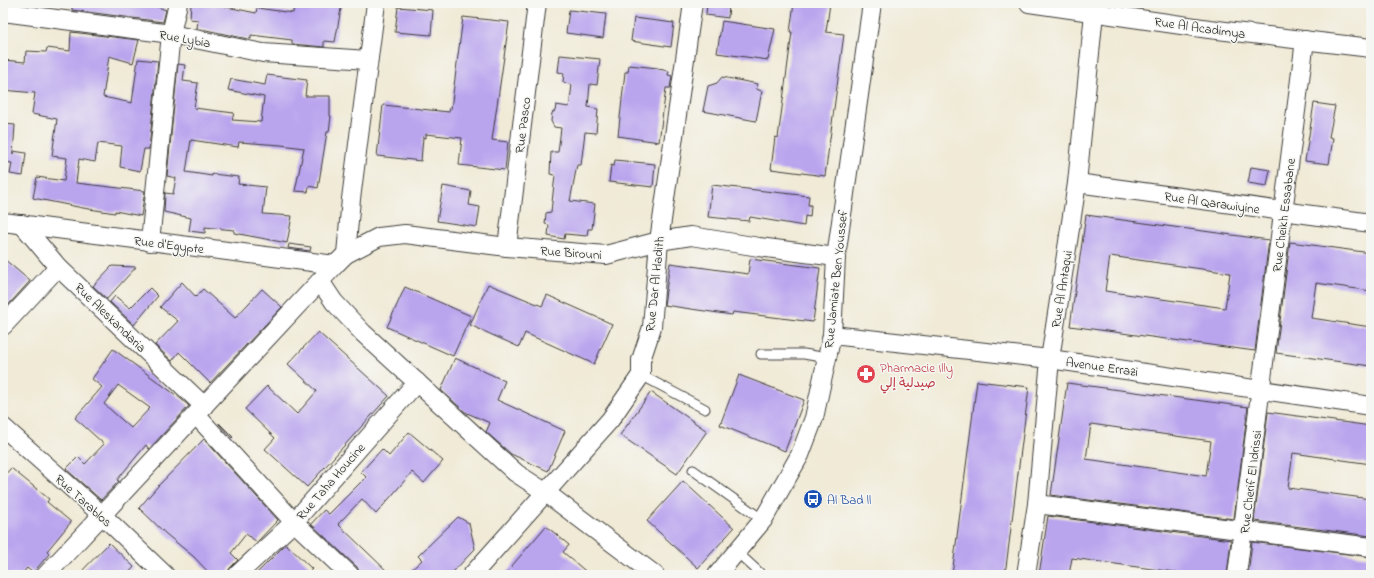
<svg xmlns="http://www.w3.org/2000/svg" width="1374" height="578" font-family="'Indie Flower','Playpen Sans Arabic',sans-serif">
	<rect width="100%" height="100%" fill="#f6f6f2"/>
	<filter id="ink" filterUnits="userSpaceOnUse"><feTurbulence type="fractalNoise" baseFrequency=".025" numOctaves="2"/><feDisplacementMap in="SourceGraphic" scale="8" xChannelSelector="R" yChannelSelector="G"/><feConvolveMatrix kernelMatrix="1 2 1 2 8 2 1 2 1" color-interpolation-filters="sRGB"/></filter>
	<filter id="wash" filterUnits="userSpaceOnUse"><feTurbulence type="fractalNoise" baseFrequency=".012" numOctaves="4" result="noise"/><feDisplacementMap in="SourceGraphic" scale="16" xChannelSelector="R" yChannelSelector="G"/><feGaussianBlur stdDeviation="0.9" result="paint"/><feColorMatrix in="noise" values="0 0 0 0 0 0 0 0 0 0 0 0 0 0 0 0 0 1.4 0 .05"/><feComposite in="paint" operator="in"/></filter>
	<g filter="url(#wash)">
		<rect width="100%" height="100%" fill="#f0ead6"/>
		<g id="blocks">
			<g fill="#b9a4ee" fill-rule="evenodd">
				<polygon points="72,3 148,3 166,10 163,22 72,10"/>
				<polygon points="191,3 222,6 256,13 257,8 293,13 294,3 342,3 335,42 324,41 324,47 292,44 292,40 251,35 251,39 243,38 197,28 198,20 190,19"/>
				<polygon points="707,3 729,3 728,18 706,15"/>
				<polygon points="794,3 830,3 826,32 844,34 825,176 771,169 775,137 778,138 792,32 790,32"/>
				<polygon points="398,7 433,10 431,35 395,32"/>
				<polygon points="569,10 606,14 603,38 566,33"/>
				<polygon points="463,17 509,22 492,140 508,142 505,170 459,165 462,138 426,134 426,138 423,137 421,161 377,156 383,105 449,112 450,108 451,109"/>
				<polygon points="634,18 674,23 671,47 631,41"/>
				<polygon points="722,21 775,29 768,60 717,53"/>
				<polygon points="71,32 139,40 133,63 109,56 103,97 132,103 138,59 158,61 149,149 144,149 140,171 120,167 122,146 98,143 95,162 79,159 76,183 145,191 141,216 115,211 115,213 83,208 33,198 37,177 64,181 67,158 52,156 57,119 32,114 35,93 3,90 3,60 25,62 26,51 46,52 47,48 70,51"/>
				<polygon points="560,55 600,59 597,85 590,84 588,107 598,109 596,133 585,132 581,165 577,165 570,201 595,204 592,229 588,229 587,236 565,234 564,239 548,236 549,225 545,224 546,213 551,212 555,175 550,174 551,152 558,152 561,128 554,127 551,121 552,113 555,111 556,105 569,107 572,85 563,82 564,73 558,72"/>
				<polygon points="178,64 185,65 183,81 198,83 194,108 234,113 232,120 261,122 264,97 228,90 231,79 265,85 267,75 307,80 305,96 330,96 330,116 331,116 329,132 327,132 318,188 309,186 308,192 295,191 304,148 281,145 239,142 238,147 191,140 186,172 212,176 212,174 239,177 238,184 266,187 263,214 292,216 287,243 234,233 234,230 205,227 205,233 189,231 191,218 164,212 165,193 173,194 176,178 167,176"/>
				<polygon points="629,65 658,68 658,69 669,71 668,75 672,76 670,88 666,88 659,142 618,136 625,72 628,72"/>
				<polygon points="722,77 758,84 756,89 762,91 756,121 703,111 708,86 717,83"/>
				<polygon points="1314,103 1335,106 1329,137 1333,138 1329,164 1305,161"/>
				<polygon points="3,124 15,125 13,154 13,151 26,153 23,176 10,174 12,163 3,162"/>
				<polygon points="615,160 655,164 653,187 609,182 611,165 614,166"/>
				<polygon points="1251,167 1270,170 1267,186 1248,183"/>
				<polygon points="712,185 809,196 808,205 811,205 810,217 805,216 804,226 750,217 749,221 708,217"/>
				<polygon points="443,186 471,191 469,205 480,207 477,227 437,221"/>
				<path d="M1086 215 1269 240 1255 351 1070 326ZM1110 256 1230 273 1225 308 1105 291Z"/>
				<polygon points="1290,242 1371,253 1371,291 1316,283 1311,318 1371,327 1371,366 1276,353"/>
				<polygon points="289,244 311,247 310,251 288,248"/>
				<polygon points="3,258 30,281 3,311"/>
				<polygon points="750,259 820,268 813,322 733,312 732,315 664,305 670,263 748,274"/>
				<polygon points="112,266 136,267 107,299 93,286"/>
				<polygon points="182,282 196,297 203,289 235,318 262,289 282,307 210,383 179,352 172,361 155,345 178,321 160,307"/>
				<polygon points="488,284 542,306 547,295 612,324 594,364 525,333 519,347 470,325"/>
				<polygon points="405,287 471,316 453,356 387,327"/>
				<polygon points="150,288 158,296 134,325 110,302 115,296 130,308"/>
				<polygon points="318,332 389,396 307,487 265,449 275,438 245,409 267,386 297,414 317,391 288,364"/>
				<path d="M113 349 180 398 189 406 149 449 146 445 117 480 119 481 101 500 66 469 78 457 85 464 104 444 75 418 102 387 92 379ZM118 385 150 408 131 428 104 404Z"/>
				<polygon points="455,358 505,381 497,400 565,431 548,471 511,454 486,432 490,423 465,412 441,390"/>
				<polygon points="739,375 804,400 785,451 720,425"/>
				<polygon points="977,381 1029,387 1005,575 952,575"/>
				<path d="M1067 383 1248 407 1234 519 1051 495ZM1091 424 1211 441 1206 476 1086 459Z"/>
				<polygon points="651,392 707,431 677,474 620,435"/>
				<polygon points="1268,412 1371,426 1371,464 1293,453 1288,488 1371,499 1371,536 1254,521"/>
				<polygon points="219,423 233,437 232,438 219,424"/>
				<polygon points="409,432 443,461 424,483 412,472 376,514 362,499 338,524 391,575 360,575 357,567 311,524 324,510 329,514 366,477 361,472 382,449 389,456"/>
				<polygon points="204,439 278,520 257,542 246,534 231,553 238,560 230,568 227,575 211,575 194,557 166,534 139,508 157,487"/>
				<polygon points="11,468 49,499 47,502 71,522 47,551 49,554 33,573 27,568 21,575 7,575 3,571 3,477"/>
				<polygon points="683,481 734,528 698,568 647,521"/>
				<polygon points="1048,516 1231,540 1227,575 1196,575 1072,558 1069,575 1039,575"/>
				<polygon points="458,517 469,523 475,549 450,575 406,575 422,560 418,556"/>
				<polygon points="546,526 569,545 563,552 590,575 504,575"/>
				<polygon points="1252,542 1371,557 1371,575 1248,575"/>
				<polygon points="109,543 134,567 127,575 78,575"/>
				<polygon points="286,544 312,569 306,575 255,575"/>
			</g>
		</g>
	</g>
	<g filter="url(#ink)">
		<use href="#blocks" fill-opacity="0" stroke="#3c3b38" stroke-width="1"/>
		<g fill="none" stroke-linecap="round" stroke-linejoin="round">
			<g stroke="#3c3b38" stroke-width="11">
				<g id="service">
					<polyline points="761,354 804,354 827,358"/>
					<polyline points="641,375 705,409"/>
					<polyline points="693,470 763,520"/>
					<polyline points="737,552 762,575"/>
				</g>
			</g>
			<g stroke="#3c3b38" stroke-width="20">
				<g id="minor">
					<polyline points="1029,3 1209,29 1371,48"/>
					<polyline points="3,12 171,34 263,53 368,60"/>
					<polyline points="1077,183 1371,223"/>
					<polyline points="3,222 335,265"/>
					<polyline points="22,224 58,267 204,406"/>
					<polyline points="150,242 171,34 178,3"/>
					<polyline points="507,247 537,3"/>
					<polyline points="346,254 351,199 376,3"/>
					<polyline points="320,281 334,302 363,333 516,473 545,492 655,575"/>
					<polyline points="3,326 58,267"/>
					<polyline points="832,335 1050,359 1371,406"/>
					<polyline points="196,415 294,522 350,575"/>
					<polyline points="3,427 102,515 165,575"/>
					<polyline points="1037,504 1371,547"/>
					<polyline points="46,575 335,265 346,254 379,237 405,234 507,247 606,255 659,241 691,236 759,247 836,257"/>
					<polyline points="237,575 294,522 417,382"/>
					<polyline points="472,575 610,420 641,375 641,360 652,327 659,241 693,3"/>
					<polyline points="717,575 763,520 800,455 814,418 832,335 836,257 872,3"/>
					<polyline points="1026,575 1037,504 1050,359 1077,183 1095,3"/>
					<polyline points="1237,575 1305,40"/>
				</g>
			</g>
			<use href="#service" stroke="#fff" stroke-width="9"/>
			<use href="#minor" stroke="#fff" stroke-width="18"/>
		</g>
	</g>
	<defs>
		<g id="pharmacy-disc" transform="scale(1)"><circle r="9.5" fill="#e0444e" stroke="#f6f6f2"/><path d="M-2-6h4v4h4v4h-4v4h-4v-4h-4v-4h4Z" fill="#fff"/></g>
		<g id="bus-disc" transform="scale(1)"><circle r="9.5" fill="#1a4fb4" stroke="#f6f6f2"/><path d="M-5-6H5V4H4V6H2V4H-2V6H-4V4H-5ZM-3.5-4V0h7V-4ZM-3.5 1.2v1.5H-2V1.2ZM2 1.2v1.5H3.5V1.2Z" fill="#fff"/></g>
	</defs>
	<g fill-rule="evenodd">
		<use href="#pharmacy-disc" x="866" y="374"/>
		<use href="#bus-disc" x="813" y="499"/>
	</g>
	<g text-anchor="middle" stroke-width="3" stroke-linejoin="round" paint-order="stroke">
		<g font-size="13" fill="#1c1c1c" stroke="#f6f6f2">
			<text transform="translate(1200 27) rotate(8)" y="5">Rue Al Acadimya</text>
			<text transform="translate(185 38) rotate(10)" y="5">Rue Lybia</text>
			<text transform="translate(522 125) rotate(-83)" y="5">Rue Pasco</text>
			<text transform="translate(1212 202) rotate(8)" y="5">Rue Al Qarawiyine</text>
			<text transform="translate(1283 215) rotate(-83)" y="5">Rue Cheikh Essabane</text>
			<text transform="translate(169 244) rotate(7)" y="5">Rue d'Egypte</text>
			<text transform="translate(571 252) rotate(4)" y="5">Rue Birouni</text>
			<text transform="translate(835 279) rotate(-84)" y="5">Rue Jamiate Ben Youssef</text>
			<text transform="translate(654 284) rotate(-84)" y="5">Rue Dar Al Hadith</text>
			<text transform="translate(1061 289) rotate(-81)" y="5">Rue Al Antaqui</text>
			<text transform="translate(111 317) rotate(44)" y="5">Rue Aleskandaria</text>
			<text transform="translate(1102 366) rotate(8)" y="5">Avenue Errazi</text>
			<text transform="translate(330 481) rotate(-49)" y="5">Rue Taha Houcine</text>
			<text transform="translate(1250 482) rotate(-83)" y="5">Rue Cherif El Idrissi</text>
			<text transform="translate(84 500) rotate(42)" y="5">Rue Tarablos</text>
		</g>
		<g font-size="13" fill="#be3a42" stroke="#f6f6f2" text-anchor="start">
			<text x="880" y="372">Pharmacie Illy<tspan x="880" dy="15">صيدلية إلي</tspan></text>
		</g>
		<g font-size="13" fill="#164399" stroke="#f6f6f2" text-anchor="start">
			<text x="827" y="504">Al Bad ll</text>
		</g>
	</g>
	<rect width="1374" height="578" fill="none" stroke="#f6f6f2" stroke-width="16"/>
</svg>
